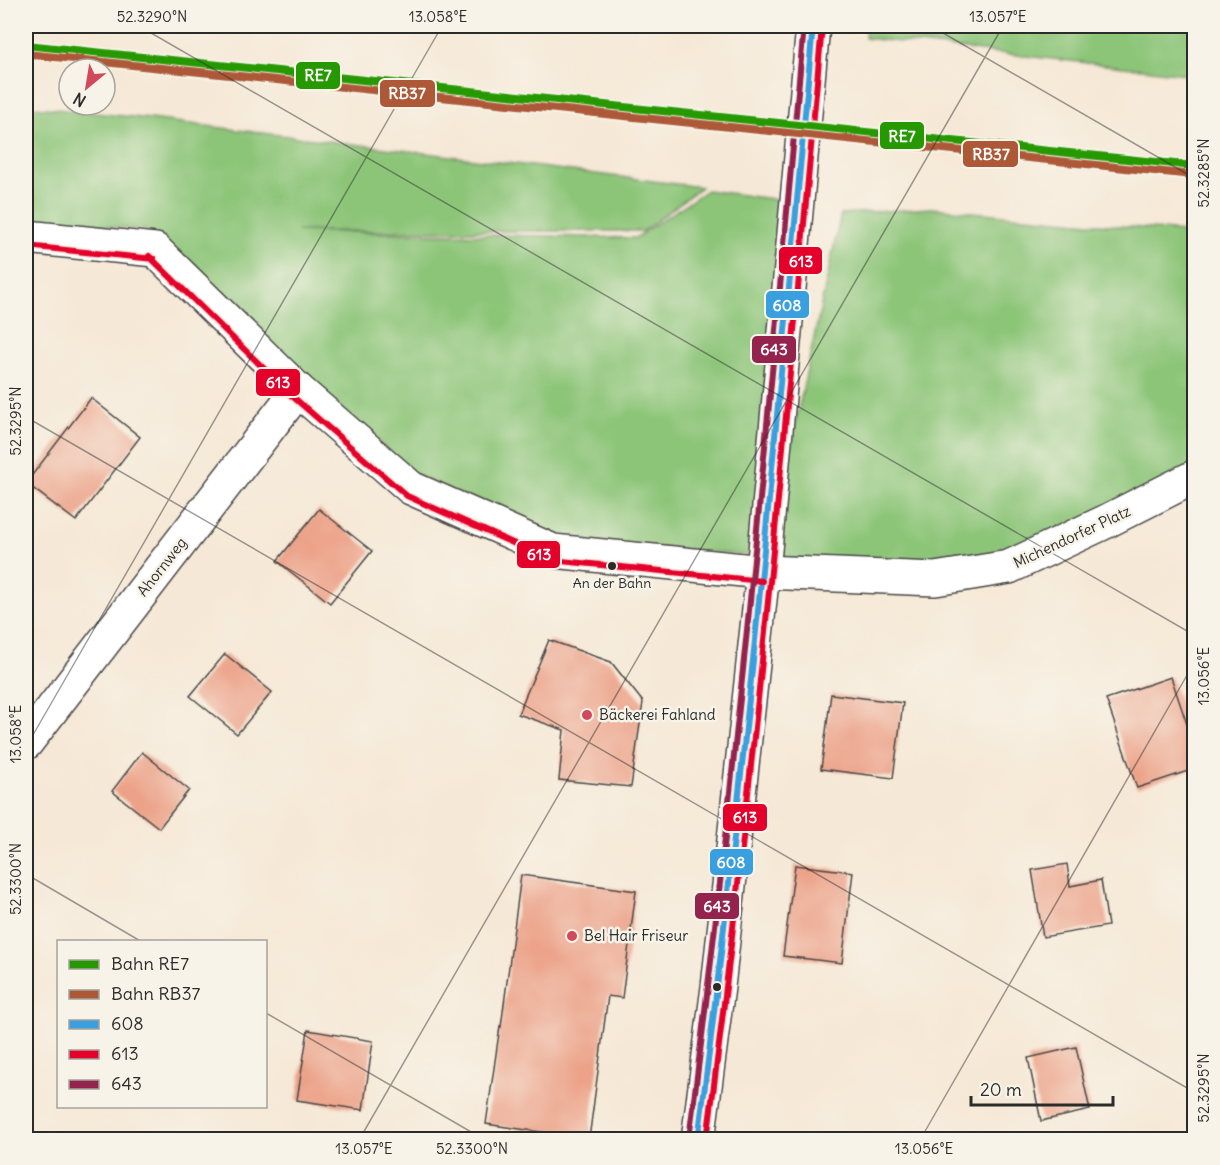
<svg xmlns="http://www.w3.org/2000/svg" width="1220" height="1165" font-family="Delius,sans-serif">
	<rect width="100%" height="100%" fill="#f7f3e8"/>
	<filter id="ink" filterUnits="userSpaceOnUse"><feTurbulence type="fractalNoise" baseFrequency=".0167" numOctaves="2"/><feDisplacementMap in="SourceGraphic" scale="12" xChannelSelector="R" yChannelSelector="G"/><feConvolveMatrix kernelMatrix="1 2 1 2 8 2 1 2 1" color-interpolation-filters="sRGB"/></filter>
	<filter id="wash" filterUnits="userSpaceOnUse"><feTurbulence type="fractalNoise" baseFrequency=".008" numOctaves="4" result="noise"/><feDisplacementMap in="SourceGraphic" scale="24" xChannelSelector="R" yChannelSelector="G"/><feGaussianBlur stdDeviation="1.35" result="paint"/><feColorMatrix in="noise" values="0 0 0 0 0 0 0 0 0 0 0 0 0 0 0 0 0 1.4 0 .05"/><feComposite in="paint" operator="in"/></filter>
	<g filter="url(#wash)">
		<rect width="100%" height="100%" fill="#f6e8d6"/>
		<g fill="#8cc578" stroke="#5c7852" stroke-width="1.5">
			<polygon points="866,26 1194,26 1194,75 865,38"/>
			<polygon points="26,106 142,118 701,187 643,231 297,231 635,238 707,190 786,201 753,556 559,538 414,474 145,230 26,218"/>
			<polygon points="931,208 1194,233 1194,482 935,579 763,572 841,214"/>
		</g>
		<g id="blocks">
			<g fill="#eca288">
				<polygon points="91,398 140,437 76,521 26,483"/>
				<polygon points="319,509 372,551 330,603 277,561"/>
				<polygon points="549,640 611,662 643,702 631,787 559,780 564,730 518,714"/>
				<polygon points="225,654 272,692 237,734 190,696"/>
				<polygon points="1171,677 1194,745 1194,769 1137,788 1106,699"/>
				<polygon points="831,694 903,703 893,778 821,769"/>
				<polygon points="142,752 189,790 159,828 112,791"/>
				<polygon points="1067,864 1070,886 1101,880 1108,926 1043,937 1032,870"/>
				<polygon points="795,865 853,872 842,963 783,956"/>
				<polygon points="521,875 636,891 622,998 608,996 589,1139 486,1124 500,1026 501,1027"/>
				<polygon points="308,1030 373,1041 363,1110 297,1100"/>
				<polygon points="1076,1047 1090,1110 1041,1121 1028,1058"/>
			</g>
		</g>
	</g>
	<g filter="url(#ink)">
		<use href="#blocks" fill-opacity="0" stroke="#494745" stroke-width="1.5"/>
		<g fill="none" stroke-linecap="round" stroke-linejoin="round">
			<g stroke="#494745" stroke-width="36">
				<g id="street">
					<polyline points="26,237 155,250 298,390 411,488 553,551 763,572 935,579 1009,567 1103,523 1194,477"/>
					<polyline points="26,743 298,390"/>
				</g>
			</g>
			<g stroke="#494745" stroke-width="36">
				<polyline id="secondary" points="698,1140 718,987 763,572 813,26"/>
			</g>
			<use href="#street" stroke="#fff" stroke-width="33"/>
			<use href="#secondary" stroke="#fff" stroke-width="33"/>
			<g stroke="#f7f3e8" stroke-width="10">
				<path id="bus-1" d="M698 1140C746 769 779 398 813 26"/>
			</g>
			<g stroke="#f7f3e8" stroke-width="10">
				<g id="bus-2">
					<polyline points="26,246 154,259"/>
					<polyline points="149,256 292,396 407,496 551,560 762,581"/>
					<path d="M707 1140C755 770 788 398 822 27"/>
				</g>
			</g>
			<g stroke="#f7f3e8" stroke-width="10">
				<path id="bus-3" d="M689 1139C737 769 770 397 804 26"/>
			</g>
			<use href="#bus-1" stroke="#3a9fdf" stroke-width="6"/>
			<use href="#bus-2" stroke="#e4002b" stroke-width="6"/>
			<use href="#bus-3" stroke="#94244d" stroke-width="6"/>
			<g stroke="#f7f3e8" stroke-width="12">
				<polyline id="rail-1" points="26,45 1194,166"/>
			</g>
			<g stroke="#f7f3e8" stroke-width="12">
				<polyline id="rail-2" points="26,54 1193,175"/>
			</g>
			<use href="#rail-1" stroke="#269900" stroke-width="8"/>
			<use href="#rail-2" stroke="#ad5937" stroke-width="8"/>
		</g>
	</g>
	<path fill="none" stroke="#2b2b2b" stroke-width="1.5" stroke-opacity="0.45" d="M139 26 1194 635M931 26 1194 178M26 417 1194 1092M26 747 442 26M26 874 142 942M266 1013 485 1140M359 1140 1003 26M920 1140 1194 663"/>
	<g fill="#2b2b2b" stroke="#f7f3e8" stroke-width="2">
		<circle cx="612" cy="566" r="5"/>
		<circle cx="717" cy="987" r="5"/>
	</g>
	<g fill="#d1495b" stroke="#f7f3e8" stroke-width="2">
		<circle cx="587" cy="715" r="6"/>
		<circle cx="572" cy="936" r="6"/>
	</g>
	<g text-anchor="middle" stroke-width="5" stroke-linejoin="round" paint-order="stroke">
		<g font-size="14" fill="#2b2b2b" stroke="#f7f3e8">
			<text x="612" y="588">An der Bahn</text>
		</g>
		<g font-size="15" fill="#2b2b2b" stroke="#f7f3e8">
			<text transform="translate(1072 537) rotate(-25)" y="5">Michendorfer Platz</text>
			<text transform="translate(162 567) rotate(-52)" y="5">Ahornweg</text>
		</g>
		<g font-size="15" fill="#2b2b2b" stroke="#f7f3e8" text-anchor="start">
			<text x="599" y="720">Bäckerei Fahland</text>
			<text x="584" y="941">Bel Hair Friseur</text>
		</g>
	</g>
	<g stroke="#f7f3e8" stroke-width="2">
		<rect x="295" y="61" width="46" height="29" rx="6" fill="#269900"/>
		<rect x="379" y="79" width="57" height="29" rx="6" fill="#ad5937"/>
		<rect x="879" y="121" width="46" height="29" rx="6" fill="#269900"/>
		<rect x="962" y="140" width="57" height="28" rx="6" fill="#ad5937"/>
		<rect x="778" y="246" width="45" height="29" rx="6" fill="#e4002b"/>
		<rect x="765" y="290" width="45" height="29" rx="6" fill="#3a9fdf"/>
		<rect x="751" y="335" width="46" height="29" rx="6" fill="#94244d"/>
		<rect x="255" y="368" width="46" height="29" rx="6" fill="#e4002b"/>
		<rect x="516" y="540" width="45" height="29" rx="6" fill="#e4002b"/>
		<rect x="722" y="803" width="46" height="29" rx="6" fill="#e4002b"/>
		<rect x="709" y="848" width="45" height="28" rx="6" fill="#3a9fdf"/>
		<rect x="694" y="892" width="46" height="28" rx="6" fill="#94244d"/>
	</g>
	<g font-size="16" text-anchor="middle" font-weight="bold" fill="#fff">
		<text x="318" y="81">RE7</text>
		<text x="407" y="99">RB37</text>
		<text x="902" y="142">RE7</text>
		<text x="991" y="160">RB37</text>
		<text x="801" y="267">613</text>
		<text x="787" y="311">608</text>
		<text x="774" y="355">643</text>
		<text x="278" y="388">613</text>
		<text x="539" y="560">613</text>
		<text x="745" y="823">613</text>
		<text x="731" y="868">608</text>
		<text x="717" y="912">643</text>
	</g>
	<rect width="1220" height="1165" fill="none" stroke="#f7f3e8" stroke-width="66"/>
	<rect x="57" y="940" width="210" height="168" fill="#f7f3e8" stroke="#a5a39c" stroke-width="1.5"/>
	<rect x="69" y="960" width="30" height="9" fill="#269900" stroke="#a5a39c" stroke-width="1.5"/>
	<text x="111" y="970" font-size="18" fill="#2b2b2b">Bahn RE7</text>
	<rect x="69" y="990" width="30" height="9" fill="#ad5937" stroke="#a5a39c" stroke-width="1.5"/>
	<text x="111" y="1000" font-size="18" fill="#2b2b2b">Bahn RB37</text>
	<rect x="69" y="1020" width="30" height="9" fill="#3a9fdf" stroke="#a5a39c" stroke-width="1.5"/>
	<text x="111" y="1030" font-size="18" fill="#2b2b2b">608</text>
	<rect x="69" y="1050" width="30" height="9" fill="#e4002b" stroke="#a5a39c" stroke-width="1.5"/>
	<text x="111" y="1060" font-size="18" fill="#2b2b2b">613</text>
	<rect x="69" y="1080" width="30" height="9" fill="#94244d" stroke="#a5a39c" stroke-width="1.5"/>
	<text x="111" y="1090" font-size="18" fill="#2b2b2b">643</text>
	<g transform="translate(87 87) rotate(210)"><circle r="28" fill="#f7f3e8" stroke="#a5a39c" stroke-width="1.5"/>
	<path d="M0-4.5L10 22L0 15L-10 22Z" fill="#d1495b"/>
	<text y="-9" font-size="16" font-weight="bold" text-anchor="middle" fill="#2b2b2b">N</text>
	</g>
	<path d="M971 1096v9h142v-9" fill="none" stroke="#2b2b2b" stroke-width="3"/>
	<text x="980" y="1096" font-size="18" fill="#2b2b2b" stroke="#f7f3e8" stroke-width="4.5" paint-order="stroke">20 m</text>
	<rect x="33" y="33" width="1154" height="1099" fill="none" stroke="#2b2b2b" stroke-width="2"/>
	<g font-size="15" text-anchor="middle" fill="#2b2b2b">
		<text x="152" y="22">52.3290°N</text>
		<text x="438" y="22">13.058°E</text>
		<text x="998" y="22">13.057°E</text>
		<text transform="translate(1204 173) rotate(-90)" y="5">52.3285°N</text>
		<text transform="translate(16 421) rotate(-90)" y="5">52.3295°N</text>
		<text transform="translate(1204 676) rotate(-90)" y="5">13.056°E</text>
		<text transform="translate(16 734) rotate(-90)" y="5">13.058°E</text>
		<text transform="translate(16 879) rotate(-90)" y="5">52.3300°N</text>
		<text transform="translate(1204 1088) rotate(-90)" y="5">52.3295°N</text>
		<text x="364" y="1154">13.057°E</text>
		<text x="472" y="1154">52.3300°N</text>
		<text x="924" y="1154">13.056°E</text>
	</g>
</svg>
